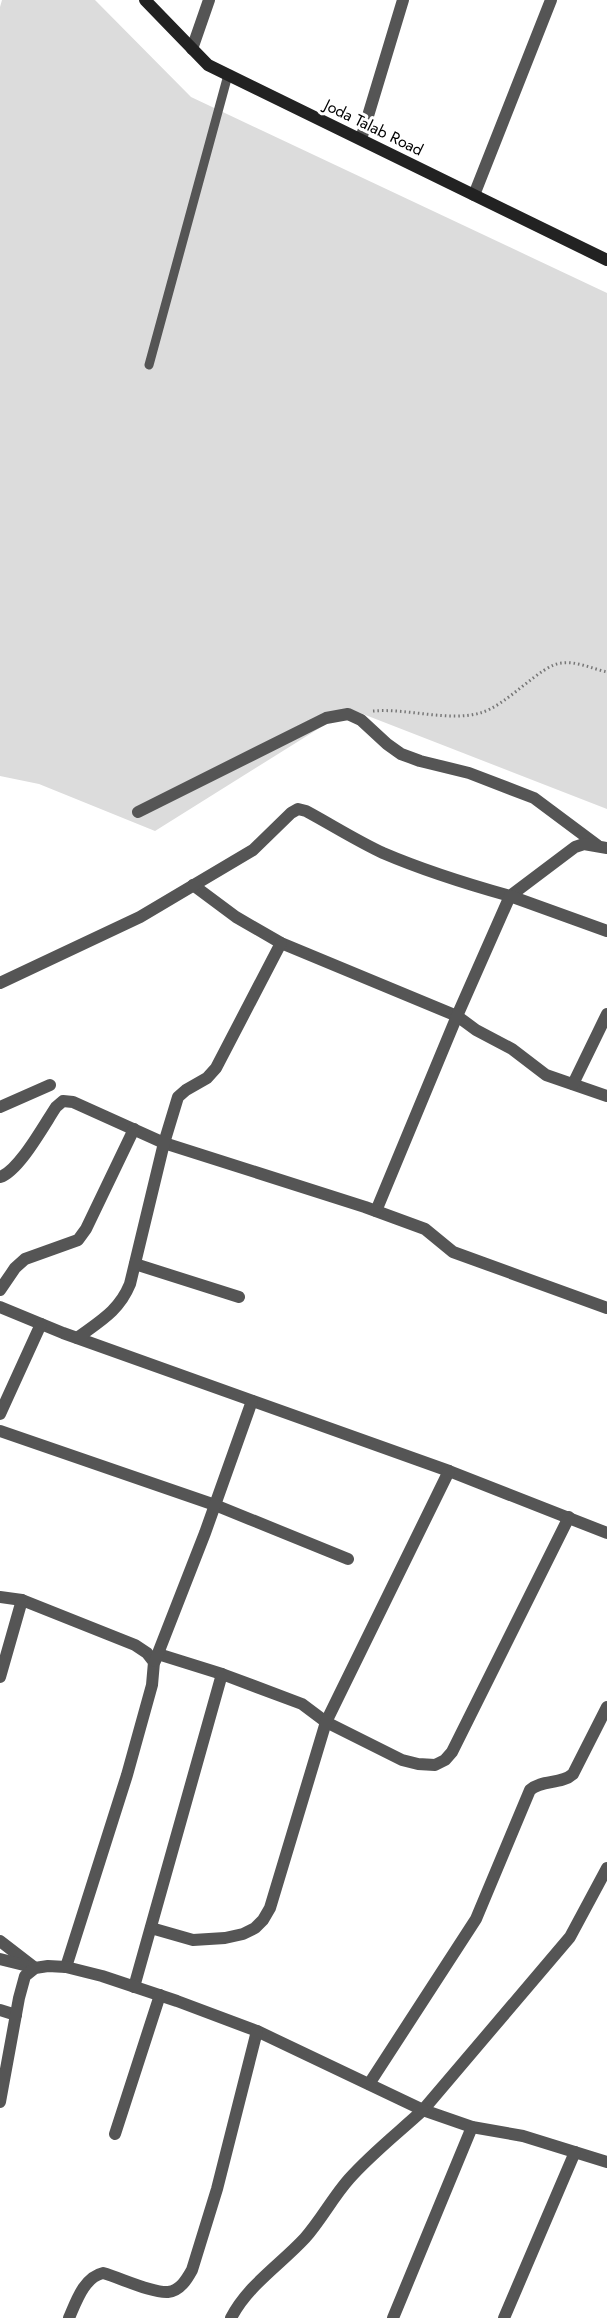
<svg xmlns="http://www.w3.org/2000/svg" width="607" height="2318" font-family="Jost,sans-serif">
	<rect width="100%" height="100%" fill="#fff"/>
	<polygon fill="#dcdcdc" points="2,0 95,0 191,97 607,293 607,809 350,709 155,831 39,784 0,776 0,7"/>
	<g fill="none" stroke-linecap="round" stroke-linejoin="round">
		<path stroke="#777" stroke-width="3" stroke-dasharray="1.5 3" stroke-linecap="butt" d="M373 711C407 708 449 722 480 713 507 706 541 664 562 663 577 661 593 669 607 672"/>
		<polyline stroke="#555" stroke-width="9" points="149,365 228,75"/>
		<g stroke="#555" stroke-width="12">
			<polyline points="192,49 209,0"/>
			<polyline points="361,139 403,0"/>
			<polyline points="474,195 551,0"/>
			<polyline points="138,812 326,718 348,714 361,720 387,744 401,754 420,761 469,773 534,798 597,845"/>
			<polyline points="193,885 236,917 281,943 457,1016 476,1030 512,1049 546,1075 607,1096"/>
			<path d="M0 983 140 917 253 850 291 813 298 809 306 811C332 825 357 841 383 853 425 871 467 884 510 896L575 847 584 844 607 848"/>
			<polyline points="573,1084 607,1014"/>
			<polyline points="0,1107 50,1085"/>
			<path d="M0 1177C19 1171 44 1125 56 1107L63 1101 73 1102 164 1143 365 1207 425 1229 453 1252 607 1308"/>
			<polyline points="376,1211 457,1016 510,896 607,931"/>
			<polyline points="135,1264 239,1297"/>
			<polyline points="0,1290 15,1268 25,1259 78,1240 86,1229 134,1129"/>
			<polyline points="0,1307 63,1333 449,1471 607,1533"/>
			<path d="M77 1338C100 1321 119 1311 130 1284L164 1143 178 1097 186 1090 207 1078 216 1068 281 943"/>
			<polyline points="0,1414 41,1324"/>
			<polyline points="0,1431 215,1505 348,1559"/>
			<polyline points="0,1597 22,1600 135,1645 147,1653 154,1662 152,1685 127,1775 66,1967"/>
			<polyline points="158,1654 222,1674 302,1704 326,1722 402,1760 418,1764 435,1765 445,1760 452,1752 569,1517"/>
			<polyline points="155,1661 205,1533 252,1401"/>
			<polyline points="0,1677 22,1600"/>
			<polyline points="607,1868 570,1937 423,2110 472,2127 523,2136 607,2162"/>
			<polyline points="151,1928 193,1940 225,1938 243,1934 255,1928 263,1920 270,1908 326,1722 449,1471"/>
			<polyline points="0,1941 35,1968"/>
			<polyline points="0,1959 28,1966"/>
			<polyline points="134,1987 222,1674"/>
			<polyline points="0,2010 16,2015"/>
			<path d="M369 2084 476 1919 530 1790C542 1779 561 1785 573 1774L607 1707"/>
			<path d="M0 2102 19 1998 25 1976 35 1968 48 1966 66 1967 102 1976 177 2001 257 2031 423 2110C398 2133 371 2154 349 2179 333 2197 321 2220 305 2238 280 2265 248 2285 231 2318"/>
			<polyline points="115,2134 160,1995"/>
			<path d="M69 2318C76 2302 84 2277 103 2273 121 2278 151 2293 168 2292 180 2291 187 2279 192 2270L217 2189 257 2031"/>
			<polyline points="393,2318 472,2127"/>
			<polyline points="504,2318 575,2152"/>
		</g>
		<polyline stroke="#222" stroke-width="12" points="145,0 208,65 607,260"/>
	</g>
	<g text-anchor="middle" stroke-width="6" stroke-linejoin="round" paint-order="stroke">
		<g font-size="16" fill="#000" stroke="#fff">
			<text transform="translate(374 127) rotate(26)" y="6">Joda Talab Road</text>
		</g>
	</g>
</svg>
